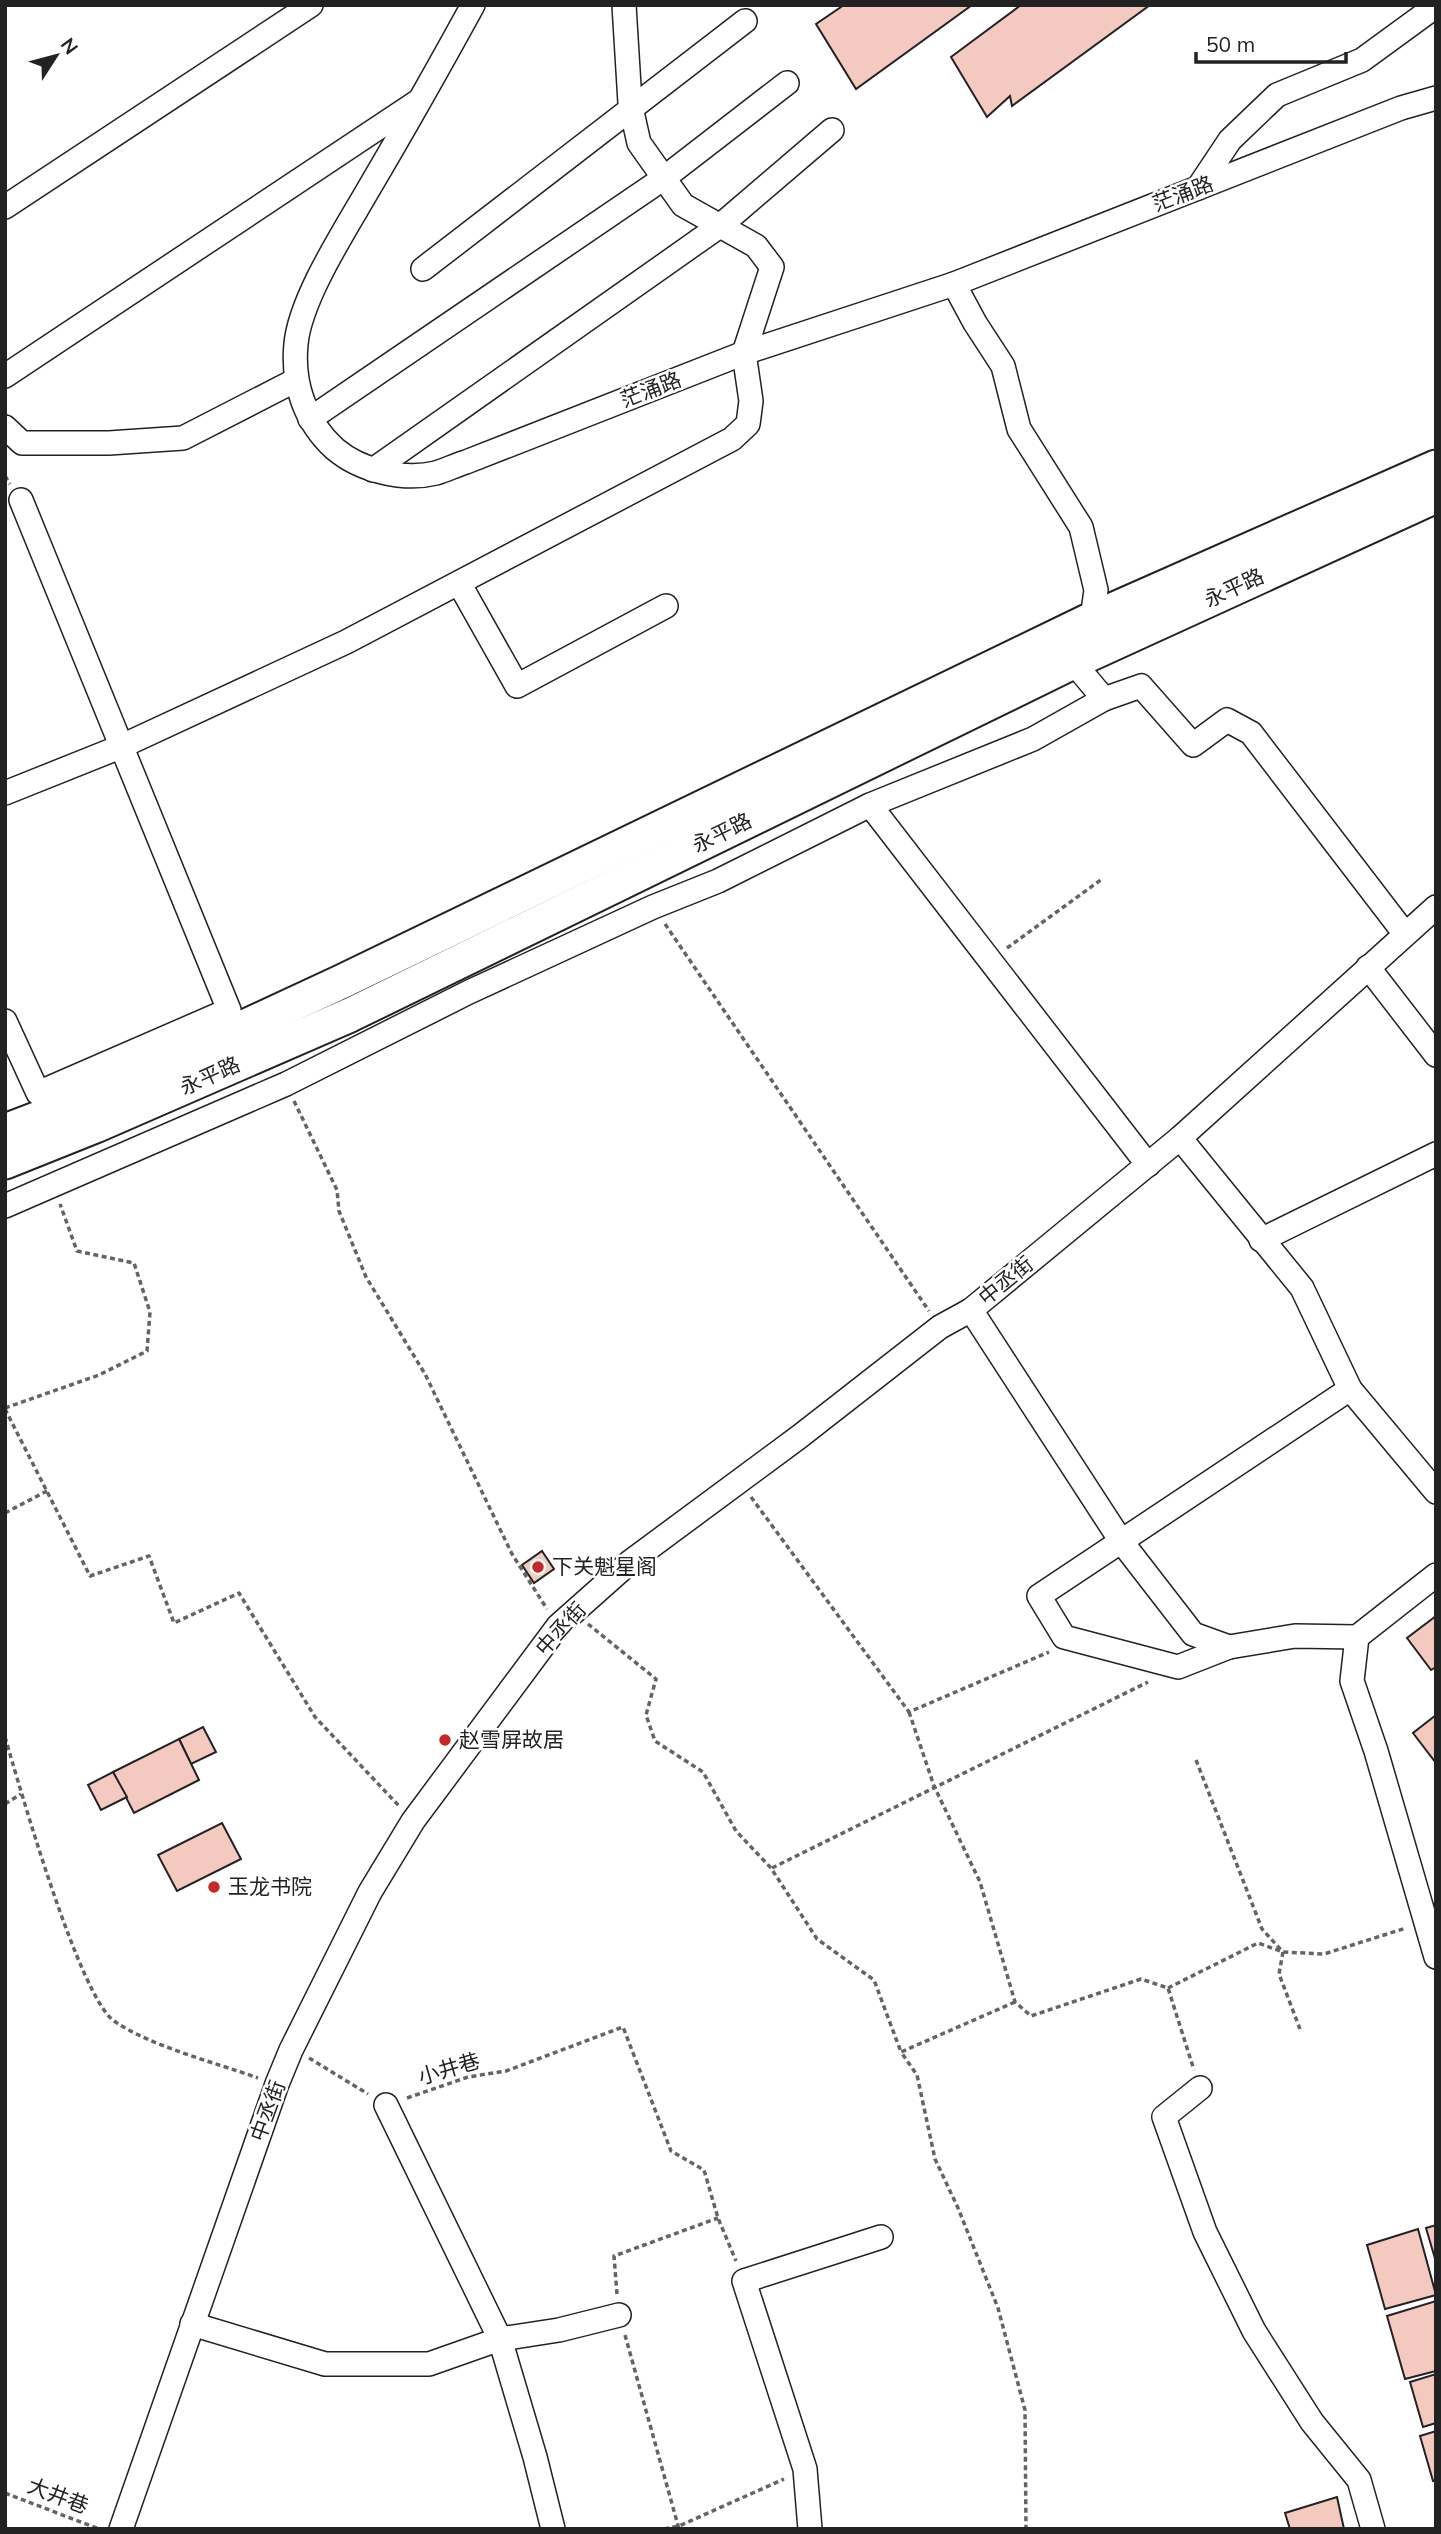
<svg xmlns="http://www.w3.org/2000/svg" width="1441" height="2534" font-family="Mulish,'Noto Sans SC',sans-serif">
	<rect width="100%" height="100%" fill="#fff"/>
	<g fill="#f3c9c0" stroke="#222" stroke-width="2">
		<polygon points="844,5 972,5 856,89 816,24"/>
		<polygon points="1021,5 1150,5 1012,106 1010,96 987,117 951,57"/>
		<polygon points="542,1551 554,1569 534,1583 522,1565"/>
		<polygon points="1436,1616 1436,1667 1431,1670 1407,1638"/>
		<polygon points="1436,1715 1436,1763 1413,1733"/>
		<polygon points="203,1727 216,1752 191,1764 179,1739"/>
		<polygon points="179,1739 199,1780 134,1813 113,1772"/>
		<polygon points="113,1772 127,1797 101,1810 88,1785"/>
		<polygon points="222,1823 241,1859 177,1891 158,1855"/>
		<polygon points="1436,2225 1436,2262 1426,2228"/>
		<polygon points="1418,2229 1436,2295 1385,2309 1367,2245"/>
		<polygon points="1436,2301 1436,2371 1405,2379 1387,2316"/>
		<polygon points="1436,2374 1436,2423 1423,2427 1410,2382"/>
		<polygon points="1436,2431 1436,2480 1433,2481 1420,2436"/>
		<polygon points="1337,2497 1344,2529 1290,2529 1285,2513"/>
	</g>
	<g fill="none" stroke-linecap="round" stroke-linejoin="round">
		<g stroke="#222" stroke-width="26">
			<g id="minor">
				<path d="M473 5C439 67 404 129 368 190 345 230 300 299 296 344 292 383 305 422 335 449 361 471 404 481 436 473 446 470 456 465 466 462L744 353 954 284 1401 108 1436 98"/>
				<polyline points="1198,188 1230,140 1277,95 1362,60 1436,6"/>
				<polyline points="5,207 311,5"/>
				<polyline points="423,269 745,21"/>
				<polyline points="954,284 975,323 1003,366 1019,429 1081,527 1096,590 1092,619"/>
				<polyline points="5,376 417,102"/>
				<polyline points="310,419 664,178 787,83"/>
				<polyline points="5,427 22,443 109,443 183,438 296,380"/>
				<polyline points="373,470 721,225 832,130"/>
				<polyline points="459,583 517,686 666,606"/>
				<polyline points="1104,699 1141,686 1193,745 1227,720 1251,733 1405,934"/>
				<polyline points="5,793 120,747 346,642 732,439 748,424 751,401 744,353 772,267 756,246 683,205 639,143 630,103 624,5"/>
				<polyline points="870,805 1148,1165"/>
				<polyline points="1368,967 1436,1055"/>
				<polyline points="5,1021 38,1093 229,1010 21,500"/>
				<polyline points="1180,1138 1302,1288 1350,1389 1436,1492"/>
				<polyline points="5,1206 286,1084 469,992 653,907 718,881 870,805 1033,739 1104,699 1073,662"/>
				<polyline points="1261,1240 1436,1154"/>
				<polyline points="971,1310 1121,1541 1193,1634 1229,1647"/>
				<polyline points="1350,1389 1039,1596 1064,1637 1178,1667 1229,1647 1295,1636 1357,1637"/>
				<polyline points="1436,1575 1357,1637 1352,1681 1376,1751 1436,1957"/>
				<polyline points="1200,2088 1164,2117 1205,2232 1254,2331 1312,2422 1359,2480 1373,2529"/>
				<polyline points="386,2105 500,2339 535,2457 553,2529"/>
				<polyline points="192,2324 325,2364 429,2364 500,2339 559,2330 619,2315"/>
				<polyline points="121,2529 277,2084 291,2050 370,1892 413,1821 558,1626 630,1562 799,1437 940,1327 971,1310 1180,1138 1436,907"/>
				<polyline points="810,2529 805,2469 744,2281 881,2237"/>
			</g>
		</g>
		<g stroke="#222" stroke-width="37">
			<g id="highway">
				<polyline points="5,1131 89,1099 341,982 1092,619 1436,467"/>
				<polyline points="5,1162 95,1126 350,1015 1073,662 1436,496"/>
			</g>
		</g>
		<g stroke="#646464" stroke-width="3.5" stroke-dasharray="5 3.5" stroke-linecap="butt">
			<polyline points="5,476 10,484"/>
			<polyline points="665,924 929,1311"/>
			<polyline points="1007,948 1102,879"/>
			<polyline points="294,1101 337,1190 339,1211 366,1277 425,1374 512,1554 547,1609"/>
			<polyline points="5,1408 99,1375 147,1351 150,1312 134,1263 77,1251 60,1204"/>
			<polyline points="5,1409 90,1576 149,1556 174,1623 239,1593 315,1717 400,1807"/>
			<polyline points="751,1497 909,1712 1049,1652"/>
			<polyline points="5,1513 47,1491"/>
			<polyline points="588,1624 656,1679 646,1715 655,1741 703,1772 736,1831 771,1868 817,1939 874,1980 901,2052"/>
			<polyline points="909,1712 934,1786 980,1882 1015,2002 1031,2016 1141,1979 1168,1988 1194,2070"/>
			<path d="M5 1737C20 1788 79 1996 114 2021 152 2047 214 2062 258 2078"/>
			<polyline points="1196,1760 1262,1929 1283,1952 1279,1974 1300,2029"/>
			<polyline points="5,1804 21,1794"/>
			<polyline points="772,1868 1148,1682"/>
			<polyline points="1168,1988 1258,1943 1283,1952 1324,1954 1406,1928"/>
			<polyline points="1015,2002 901,2052 917,2075 935,2159 958,2208 998,2308 1025,2410 1026,2529"/>
			<polyline points="309,2058 368,2094"/>
			<polyline points="407,2098 468,2077 506,2071 623,2027 671,2151 704,2170 718,2218 736,2261"/>
			<polyline points="617,2294 614,2256 718,2218"/>
			<polyline points="625,2335 679,2529"/>
			<polyline points="5,2493 99,2529"/>
			<polyline points="664,2529 679,2526 784,2479"/>
		</g>
		<use href="#minor" stroke="#fff" stroke-width="23"/>
		<use href="#highway" stroke="#fff" stroke-width="33"/>
	</g>
	<g fill="#c62828" stroke="#fff" stroke-width="2.5">
		<circle cx="538" cy="1567" r="7"/>
		<circle cx="445" cy="1740" r="7"/>
		<circle cx="214" cy="1887" r="7"/>
	</g>
	<g text-anchor="middle" stroke-width="5" stroke-linejoin="round" paint-order="stroke">
		<g font-size="21" fill="#222" stroke="#fff">
			<text transform="translate(1183 194) rotate(-21)" y="7">茫涌路</text>
			<text transform="translate(651 390) rotate(-21)" y="7">茫涌路</text>
			<text transform="translate(1234 588) rotate(-25)" y="7">永平路</text>
			<text transform="translate(722 833) rotate(-26)" y="7">永平路</text>
			<text transform="translate(210 1076) rotate(-24)" y="7">永平路</text>
			<text transform="translate(1006 1281) rotate(-39)" y="7">中丞街</text>
			<text transform="translate(561 1629) rotate(-48)" y="7">中丞街</text>
			<text transform="translate(449 2069) rotate(-16)" y="7">小井巷</text>
			<text transform="translate(268 2111) rotate(-70)" y="7">中丞街</text>
			<text transform="translate(58 2496) rotate(21)" y="7">大井巷</text>
		</g>
		<g font-size="21" fill="#222" stroke="#fff" text-anchor="start">
			<text x="552" y="1574">下关魁星阁</text>
			<text x="459" y="1747">赵雪屏故居</text>
			<text x="228" y="1894">玉龙书院</text>
		</g>
	</g>
	<rect width="1441" height="2534" fill="none" stroke="#222222" stroke-width="14"/>
	<g transform="translate(56 56) rotate(54)" stroke="#ffffff" stroke-width="5" paint-order="stroke">
	<path d="M0-5L12 26L0 18L-12 26Z" fill="#222222"/>
	<text y="-10" font-size="19" font-weight="bold" text-anchor="middle" fill="#222222">N</text>
	</g>
	<path d="M1196 52v10h150v-10" fill="none" stroke="#222222" stroke-width="3.5"/>
	<text x="1206" y="52" font-size="21" fill="#222222" stroke="#ffffff" stroke-width="5" paint-order="stroke">50 m</text>
</svg>
